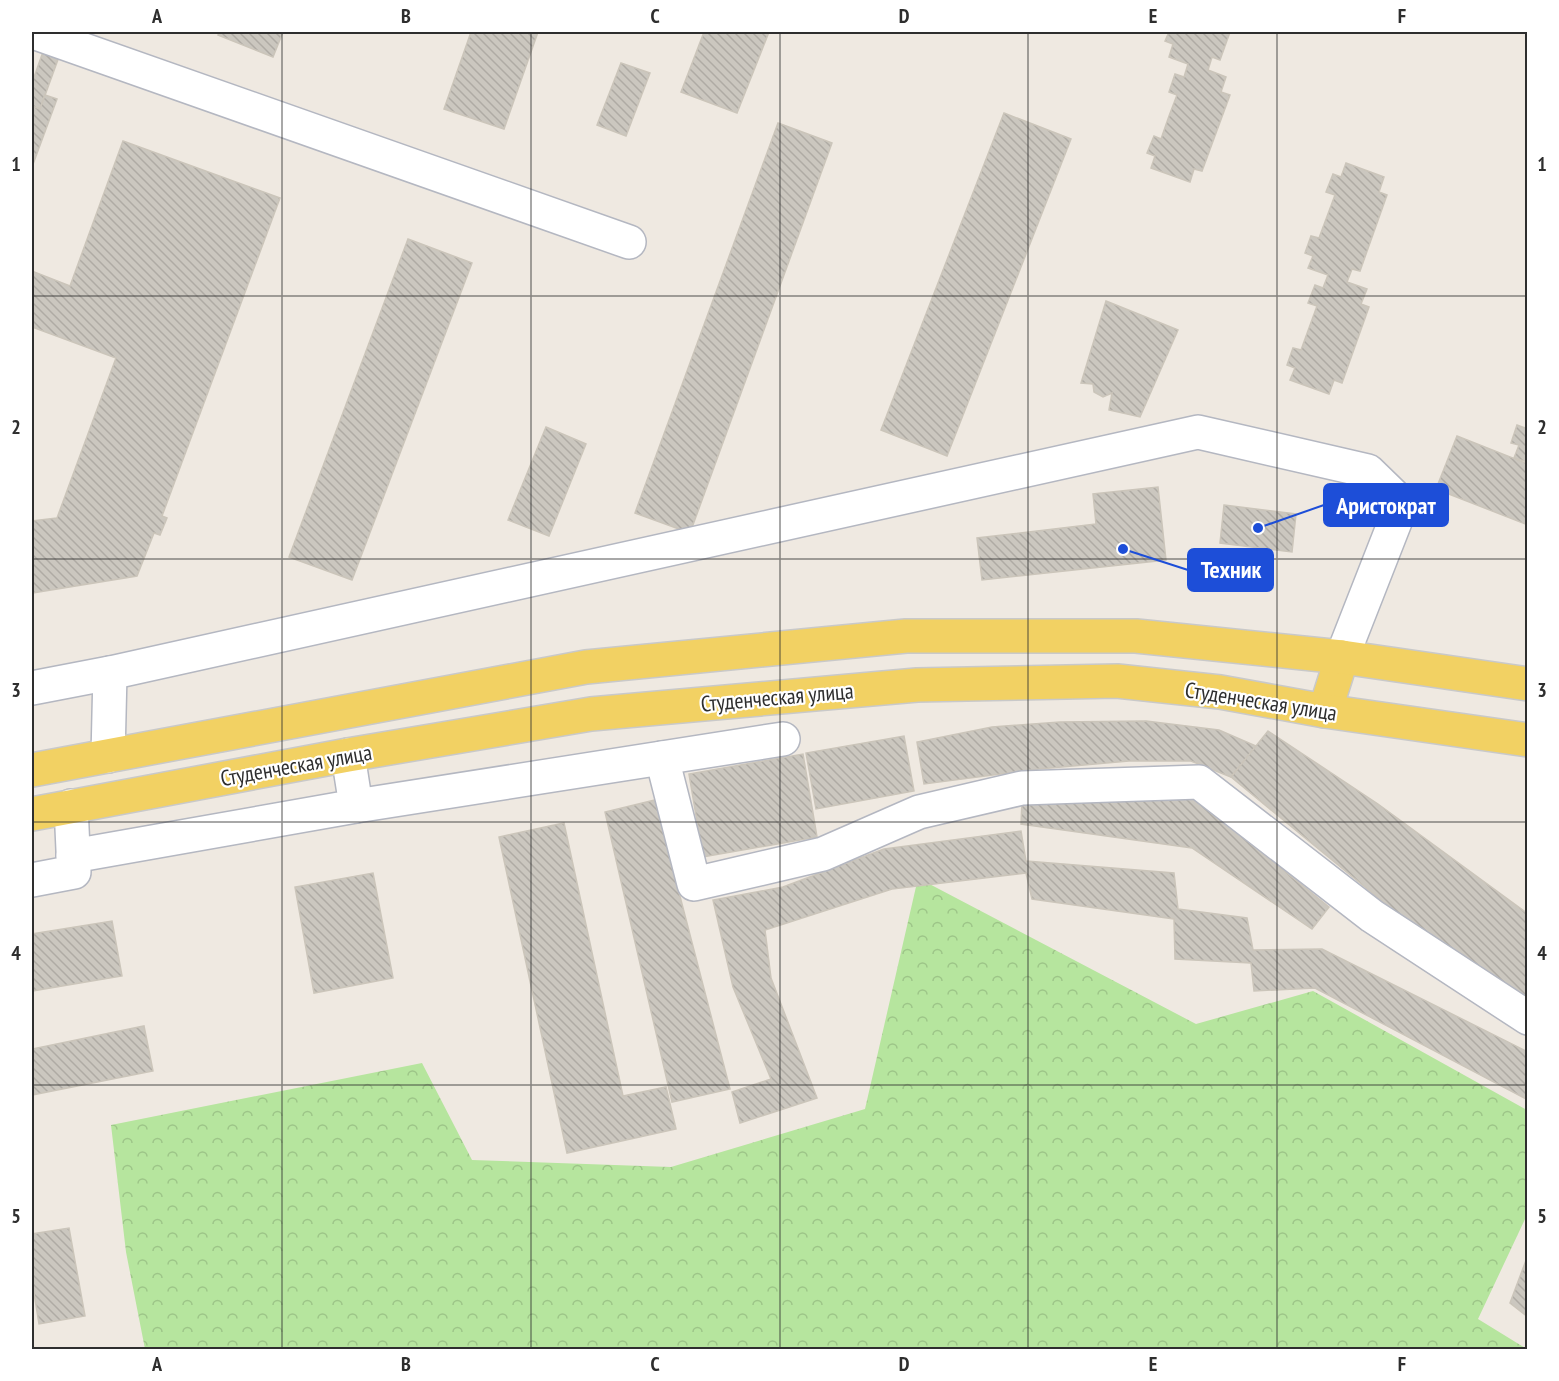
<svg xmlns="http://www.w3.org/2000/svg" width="1559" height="1381" font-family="'PT Sans Narrow',sans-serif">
	<defs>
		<pattern id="forest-crowns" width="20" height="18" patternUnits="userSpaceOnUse" patternTransform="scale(1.5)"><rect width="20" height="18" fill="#b6e59e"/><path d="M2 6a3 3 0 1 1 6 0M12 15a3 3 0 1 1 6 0" fill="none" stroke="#9dc588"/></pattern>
		<pattern id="building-back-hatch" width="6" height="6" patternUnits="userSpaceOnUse" patternTransform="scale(1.5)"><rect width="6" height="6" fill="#cbc7bf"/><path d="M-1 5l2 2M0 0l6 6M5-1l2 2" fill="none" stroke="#afaba4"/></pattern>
	</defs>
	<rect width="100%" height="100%" fill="#efe9e1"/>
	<polygon fill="url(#forest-crowns)" points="918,878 1196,1024 1313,991 1527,1110 1527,1215 1478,1319 1527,1349 145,1349 126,1252 111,1125 422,1063 472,1160 671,1167 865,1109"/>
	<g fill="url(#building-back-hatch)" stroke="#cbc5ba" stroke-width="1.5">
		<polygon points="50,32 68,32 40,109 32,107 32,83"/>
		<polygon points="219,32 283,32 273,57 218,35"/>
		<polygon points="471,32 538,32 504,129 444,109"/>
		<polygon points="704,32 769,32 737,113 681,92"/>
		<polygon points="1169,32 1230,32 1220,60 1212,57 1208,70 1226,77 1221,92 1230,95 1202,171 1194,169 1190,182 1151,168 1155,156 1147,153 1154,136 1161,139 1169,116 1177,95 1169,92 1175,74 1184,77 1188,64 1169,57 1173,44 1165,41"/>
		<polygon points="621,63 650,73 626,136 597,125"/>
		<polygon points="45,95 57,99 32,167 32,106 40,109"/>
		<polygon points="1004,113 1071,139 947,456 881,430"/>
		<polygon points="778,123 832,143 690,533 635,513"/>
		<polygon points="123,141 280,198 162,516 167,518 160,535 154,533 137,576 32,593 32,521 57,518 116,358 32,327 32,271 70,286"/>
		<polygon points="1346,163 1384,177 1379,192 1387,195 1360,271 1352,269 1347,282 1367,289 1361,304 1369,307 1342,383 1334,380 1329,394 1290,380 1295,368 1287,365 1293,348 1301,350 1317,306 1308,303 1315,285 1323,288 1328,275 1308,268 1313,256 1305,253 1311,236 1319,238 1335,195 1326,192 1333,174 1341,177"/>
		<polygon points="408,239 472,263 352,580 289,557"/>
		<polygon points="1106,301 1178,330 1140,417 1109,410 1112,393 1103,397 1094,392 1093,384 1081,383"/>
		<polygon points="1528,422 1528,462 1514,458 1519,445 1511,443 1517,425 1525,428"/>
		<polygon points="546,427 586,444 549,536 508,520"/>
		<polygon points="1457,436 1528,464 1528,525 1436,489"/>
		<polygon points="1158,487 1166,560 982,580 977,538 1096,524 1093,494"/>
		<polygon points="1224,505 1296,514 1292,552 1220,543"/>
		<polygon points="1146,721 1219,730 1256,746 1231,777 1191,761 1129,761 1039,769 924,784 917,742 992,727 1060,722"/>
		<polygon points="1268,731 1378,804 1528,914 1528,1003 1399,915 1231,777"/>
		<polygon points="904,736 914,791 816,809 806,753"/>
		<polygon points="803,754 817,837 703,857 689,774"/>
		<polygon points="1193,797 1329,907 1312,929 1192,848 1021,824 1022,801"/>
		<polygon points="655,800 730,1089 672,1102 605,812"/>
		<polygon points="564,823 623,1096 666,1087 676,1129 567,1153 499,837"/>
		<polygon points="1021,831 1026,861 1174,873 1178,909 1247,918 1253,950 1322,949 1528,1052 1528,1100 1315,988 1254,991 1251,963 1175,959 1174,919 1032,899 1026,873 892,889 765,930 771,978 817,1098 740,1123 732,1092 771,1079 733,987 713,900 783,887 884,849"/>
		<polygon points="373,873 393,978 314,993 295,887"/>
		<polygon points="112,921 122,976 32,991 32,934"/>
		<polygon points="144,1026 153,1071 32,1095 32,1049"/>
		<polygon points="69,1228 85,1316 39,1324 32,1281 32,1234"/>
		<polygon points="1528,1255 1528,1317 1510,1303"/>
	</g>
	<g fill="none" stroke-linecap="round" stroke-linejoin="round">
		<g stroke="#b4b7c1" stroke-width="36">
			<g id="minor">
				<polyline points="33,32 629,242"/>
				<polyline points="32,688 110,673"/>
				<polyline points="108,756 110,673 1198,432 1368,471 1402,504 1342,657"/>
				<polyline points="662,758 694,884 823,854 919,812 1022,788 1199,782 1372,916 1528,1018"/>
				<polyline points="356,806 783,739"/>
				<polyline points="73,856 356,806 348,755"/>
				<polyline points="32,880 74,872 71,806"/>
			</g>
		</g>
		<g stroke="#c9c9c9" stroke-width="36">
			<g id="major">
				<polyline points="1325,711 1342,657"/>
				<polyline points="32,770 586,667 906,636 1136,636 1342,657 1528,684"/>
				<polyline points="32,814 348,755 591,714 917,685 1117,681 1220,692 1325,711 1528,740"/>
			</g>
		</g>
		<use href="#minor" stroke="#fff" stroke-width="33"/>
		<use href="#major" stroke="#f2d163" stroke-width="33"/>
	</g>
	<path fill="none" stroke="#2e2e2e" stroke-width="1.5" stroke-opacity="0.55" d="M282 32V1350M531 32V1350M780 32V1350M1028 32V1350M1277 32V1350M32 296H1528M32 559H1528M32 822H1528M32 1085H1528"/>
	<g text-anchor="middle" stroke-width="4.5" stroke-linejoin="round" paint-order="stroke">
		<g font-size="22" fill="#2e2e2e" stroke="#fff">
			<text transform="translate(777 697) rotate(-5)" y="8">Студенческая улица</text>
			<text transform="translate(1261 701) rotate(9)" y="8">Студенческая улица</text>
			<text transform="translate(296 765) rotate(-10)" y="8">Студенческая улица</text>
		</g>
	</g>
	<path fill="none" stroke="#1d4ed8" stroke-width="2" d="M1258 528L1324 505M1123 549L1188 570"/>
	<g fill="#1d4ed8" stroke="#fff" stroke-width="2">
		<circle cx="1258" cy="528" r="6"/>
		<circle cx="1123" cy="549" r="6"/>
	</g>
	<g fill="#1d4ed8" stroke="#1d4ed8" stroke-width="2">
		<rect x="1324" y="484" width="124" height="42" rx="6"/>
		<rect x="1188" y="549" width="85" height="42" rx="6"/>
	</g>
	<g font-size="24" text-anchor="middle" font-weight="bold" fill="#fff">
		<text x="1386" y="514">Аристократ</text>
		<text x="1231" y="578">Техник</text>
	</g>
	<rect width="1559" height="1381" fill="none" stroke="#ffffff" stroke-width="66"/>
	<rect x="33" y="33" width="1493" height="1315" fill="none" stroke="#2e2e2e" stroke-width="2"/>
	<g font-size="20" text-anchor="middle" font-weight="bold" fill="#2e2e2e">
		<text x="157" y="23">A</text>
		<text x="406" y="23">B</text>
		<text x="655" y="23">C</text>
		<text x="904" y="23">D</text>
		<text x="1153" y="23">E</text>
		<text x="1402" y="23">F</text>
		<text x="16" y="171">1</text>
		<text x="1542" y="171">1</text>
		<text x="16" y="434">2</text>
		<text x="1542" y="434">2</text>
		<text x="16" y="697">3</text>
		<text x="1542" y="697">3</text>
		<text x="16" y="960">4</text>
		<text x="1542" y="960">4</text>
		<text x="16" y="1223">5</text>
		<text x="1542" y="1223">5</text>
		<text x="157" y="1371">A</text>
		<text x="406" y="1371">B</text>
		<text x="655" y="1371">C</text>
		<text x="904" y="1371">D</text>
		<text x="1153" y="1371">E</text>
		<text x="1402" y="1371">F</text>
	</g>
</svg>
